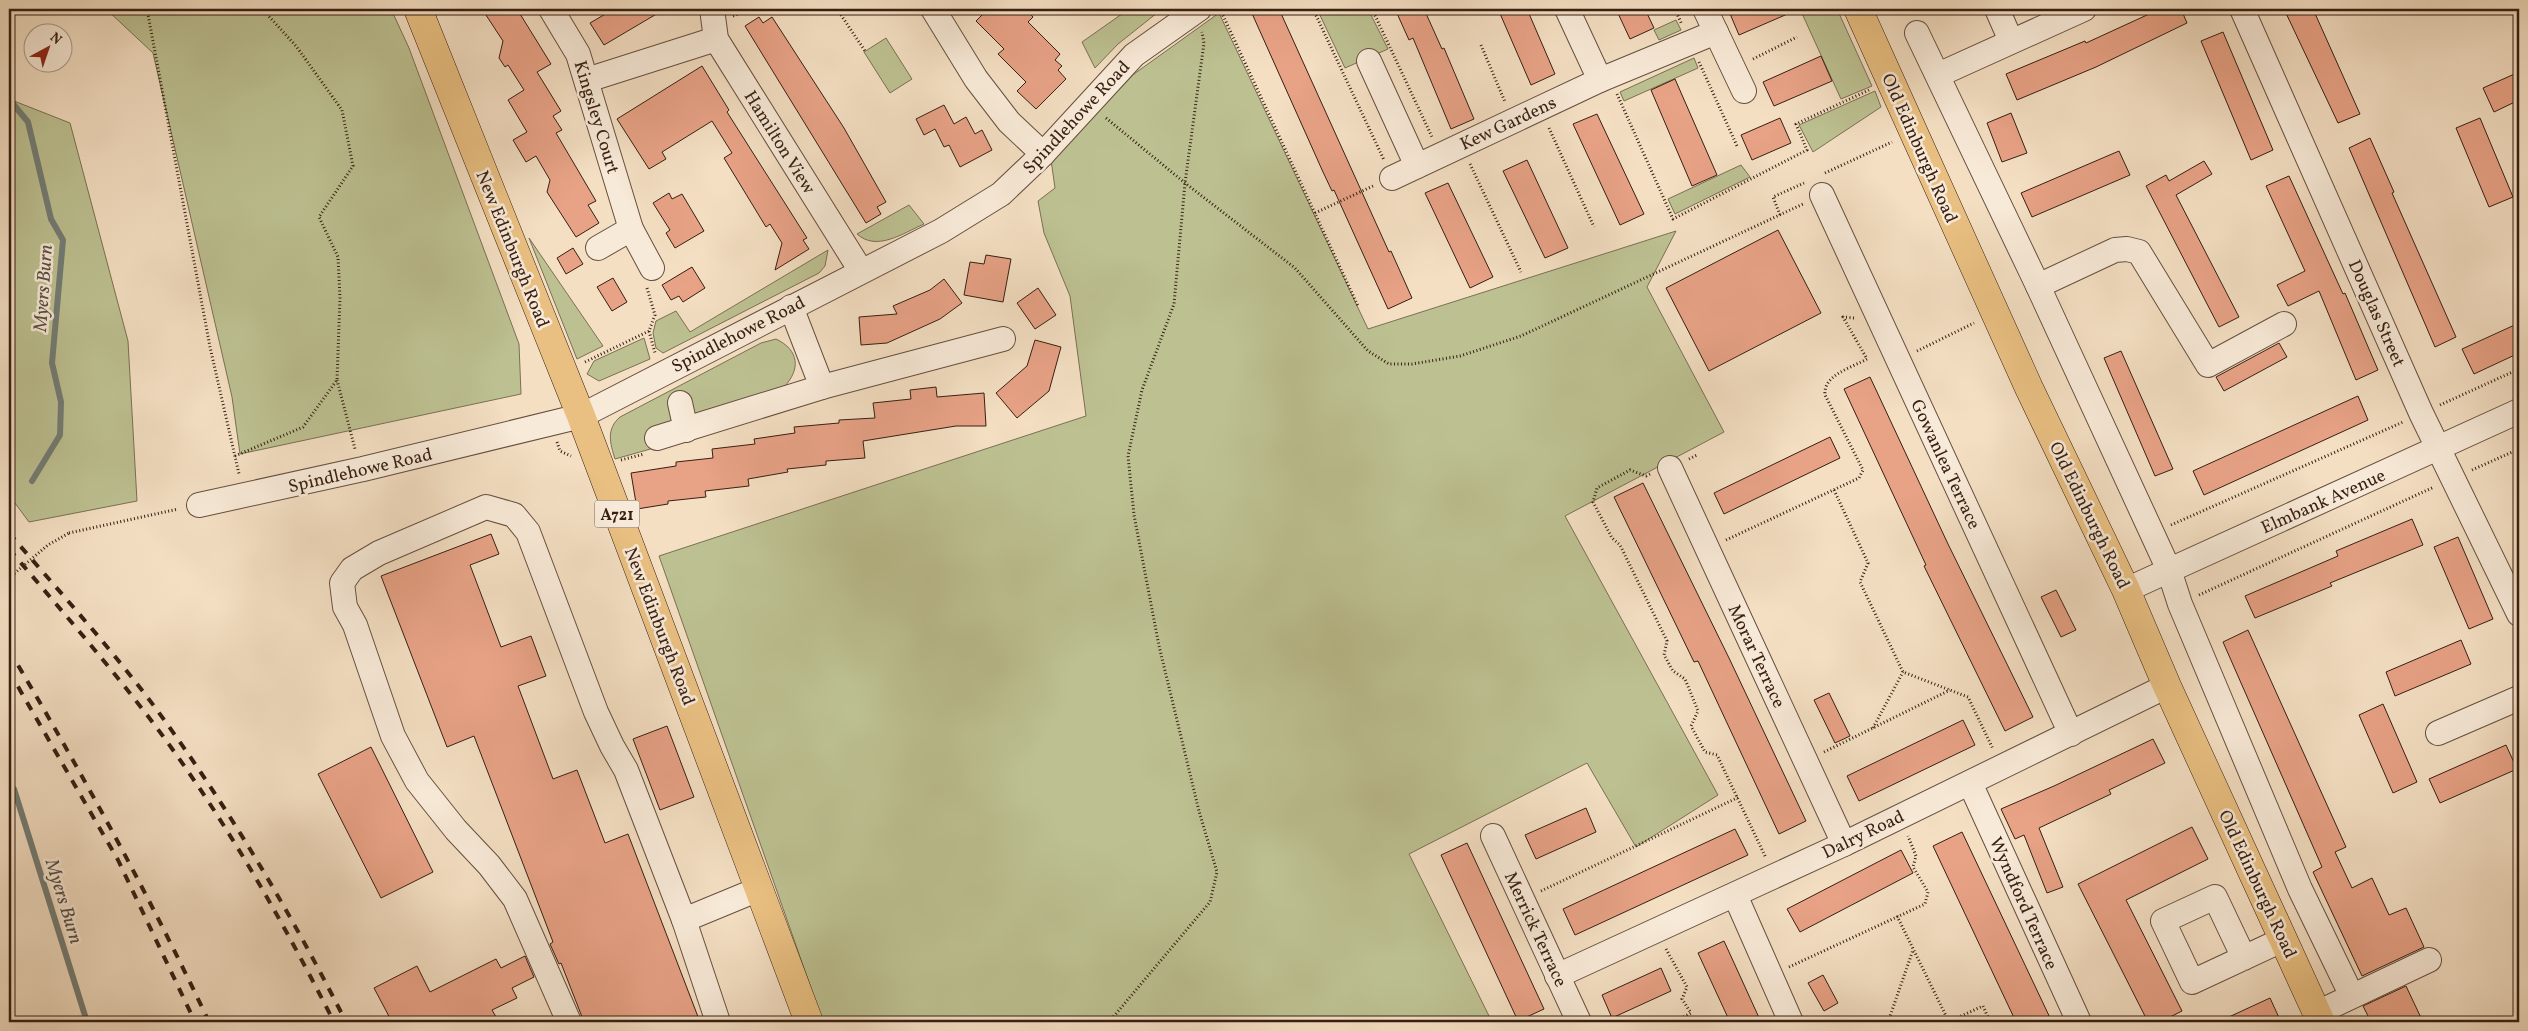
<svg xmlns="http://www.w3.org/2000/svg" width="2528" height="1031" font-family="Vollkorn,serif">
	<rect width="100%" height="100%" fill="#f4dfc3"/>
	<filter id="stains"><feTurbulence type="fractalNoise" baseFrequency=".004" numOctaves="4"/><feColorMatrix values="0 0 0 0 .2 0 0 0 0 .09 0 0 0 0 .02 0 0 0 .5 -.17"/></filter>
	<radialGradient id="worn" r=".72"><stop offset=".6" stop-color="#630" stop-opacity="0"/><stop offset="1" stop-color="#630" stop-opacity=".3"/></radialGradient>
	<g fill="#bdc192" stroke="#7a7052">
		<polygon points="106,9 391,9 409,48 519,344 521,394 240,454 232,397 153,53"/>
		<polygon points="1129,9 1162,9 1118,44 1095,68 1082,42"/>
		<polygon points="1317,9 1368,9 1388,49 1345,68"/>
		<polygon points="1800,9 1837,9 1872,86 1841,99"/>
		<polygon points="1219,13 1368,329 1676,231 1647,287 1724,432 1565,516 1718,795 1636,847 1587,763 1409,854 1492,1022 823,1022 659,556 1086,416 1070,296 1044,233 1038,201 1055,188 1051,160 1134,74"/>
		<polygon points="1676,20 1681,30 1659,40 1654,30"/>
		<polygon points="886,38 912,79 890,93 864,52"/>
		<polygon points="1694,58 1698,68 1624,101 1620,92"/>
		<polygon points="1875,91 1881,107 1813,152 1799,125"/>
		<polygon points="9,99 70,123 128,341 137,501 29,522 9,495"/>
		<polygon points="1741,165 1750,177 1675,214 1668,199"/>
		<path d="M909 205 924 224C903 233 877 252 857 234Z"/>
		<polygon points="529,238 603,346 577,359"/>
		<polygon points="828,250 825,266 819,273 663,353 656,348 653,333 656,321 676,311 690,332"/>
		<polygon points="644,338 650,359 599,381 587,374 594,361"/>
		<path d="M776 339C799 350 801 369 784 387L672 421 654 448 615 459C610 443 606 429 620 417L761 343Z"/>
	</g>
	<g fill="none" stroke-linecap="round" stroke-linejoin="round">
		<g stroke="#737d76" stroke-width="6">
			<polyline points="9,99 28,122 51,219 63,240 52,363 61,402 60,435 32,481"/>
			<polyline points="14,789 87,1022"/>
		</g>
	</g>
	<g fill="#e8a286" stroke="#361f13">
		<polygon points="482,9 517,9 551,64 537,72 561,111 553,116 562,130 556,133 596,201 588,205 599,223 576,237 547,192 550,180 536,156 526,162 513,140 527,132 508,100 524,90 508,65 505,67 499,58 503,41"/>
		<polygon points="614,9 665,9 604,45 590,23"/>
		<polygon points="988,9 1026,9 1033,17 1028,22 1060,54 1055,60 1062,66 1058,70 1066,79 1036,109 1017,91 1026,82 998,54 1004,49 976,21"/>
		<polygon points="1250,9 1279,9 1389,252 1391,251 1412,298 1388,309 1334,190 1332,191 1323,172"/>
		<polygon points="1395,9 1424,9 1442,49 1444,48 1474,119 1451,129 1413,38 1409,40"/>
		<polygon points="1498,9 1527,9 1555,74 1531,85"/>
		<polygon points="1616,9 1645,9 1654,28 1630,39"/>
		<polygon points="1728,9 1799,9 1739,35"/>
		<polygon points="2160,9 2181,9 2187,23 2096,67 2017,100 2006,74 2085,41 2086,43"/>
		<polygon points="2284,9 2313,9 2360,114 2338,123"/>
		<polygon points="759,17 763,23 772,17 844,128 886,202 877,207 881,214 866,223 745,26"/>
		<polygon points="2223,32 2273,150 2251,160 2201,41"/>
		<polygon points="1821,56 1832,81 1774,106 1763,82"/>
		<polygon points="702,66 729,110 727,112 807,238 803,240 809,249 775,270 782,243 770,224 766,227 724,158 732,153 712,121 662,152 666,159 649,169 617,119"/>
		<polygon points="2519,72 2519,100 2494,112 2483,88"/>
		<polygon points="1675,79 1717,175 1692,186 1651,90"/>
		<polygon points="944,105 954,124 966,117 975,134 982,130 992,150 960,167 949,145 944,147 935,129 924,135 916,119"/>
		<polygon points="2011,113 2027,153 2002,162 1987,123"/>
		<polygon points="1597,114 1644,214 1620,225 1573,124"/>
		<polygon points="1780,118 1791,143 1752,160 1741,135"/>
		<polygon points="2480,118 2513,197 2489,207 2456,128"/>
		<polygon points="2370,138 2394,192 2392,193 2456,337 2435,347 2349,148"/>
		<polygon points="2119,151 2130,175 2032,217 2021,193"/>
		<polygon points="1527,160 1568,248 1545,258 1503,171"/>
		<polygon points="2204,161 2212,174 2176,195 2239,317 2219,327 2146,186 2166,175 2169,181"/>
		<polygon points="2289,176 2343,294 2345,293 2378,370 2356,380 2319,291 2288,306 2277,285 2305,271 2266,186"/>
		<polygon points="1448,183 1493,277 1470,288 1425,193"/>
		<polygon points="669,193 672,199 682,194 704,231 675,248 666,233 670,230 653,203"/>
		<polygon points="1778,230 1821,313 1709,371 1666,288"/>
		<polygon points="573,248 583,264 566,274 557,258"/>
		<polygon points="986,255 1011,259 1003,302 964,295 970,262 984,264"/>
		<polygon points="692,267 705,288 683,302 679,296 671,300 662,285"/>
		<polygon points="613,278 627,302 612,311 597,287"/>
		<polygon points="944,279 962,303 940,319 887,343 861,345 859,317 897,314 893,306 930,290"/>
		<polygon points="1038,288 1056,315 1035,329 1017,303"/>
		<polygon points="2519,323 2519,353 2474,374 2462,349"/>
		<polygon points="1035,340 1061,347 1049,391 1017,418 996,393 1027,366"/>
		<polygon points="2279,343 2287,357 2224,391 2216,377"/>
		<polygon points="2121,351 2173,469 2155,476 2104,358"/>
		<polygon points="1870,377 1948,544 2033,717 2005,731 1924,566 1926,565 1844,389"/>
		<polygon points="936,387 937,397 984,393 986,426 956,426 863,441 865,458 826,461 826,465 787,469 788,472 748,479 749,486 705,491 706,497 668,501 668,504 637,509 631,473 676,466 676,462 713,458 712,449 755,444 754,439 795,433 794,427 839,423 839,420 875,418 873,403 911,399 910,390"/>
		<polygon points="2358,396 2368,420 2204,495 2193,471"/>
		<polygon points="1830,437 1840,458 1724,514 1714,493"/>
		<polygon points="1643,483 1729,658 1806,821 1779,834 1698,661 1694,662 1614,497"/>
		<polygon points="2412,519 2423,545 2330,583 2332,586 2255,618 2245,596 2338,556 2336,551"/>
		<polygon points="491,534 499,554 470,565 501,647 531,636 546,676 518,686 553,779 577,770 605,843 628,834 700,1022 584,1022 561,963 559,964 550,944 553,942 474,736 447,747 381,576"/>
		<polygon points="2458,537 2493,619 2469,629 2434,547"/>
		<polygon points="2056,590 2076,630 2061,637 2041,597"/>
		<polygon points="2248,630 2346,847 2335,852 2352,888 2372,878 2389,915 2406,908 2424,947 2362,976 2313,872 2322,867 2223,642"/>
		<polygon points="2461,640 2471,664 2395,696 2386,672"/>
		<polygon points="1829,693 1850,736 1835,743 1814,700"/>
		<polygon points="2383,704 2417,782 2393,793 2359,715"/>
		<polygon points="1963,720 1975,745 1859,801 1847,776"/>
		<polygon points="667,726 694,797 660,810 633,739"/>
		<polygon points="2153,739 2165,763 2109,790 2111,794 2039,828 2063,887 2047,893 2024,835 2015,839 2001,809 2054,786"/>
		<polygon points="2506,745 2517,769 2440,803 2429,779"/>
		<polygon points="371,747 433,872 381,898 318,774"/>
		<polygon points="1586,808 1596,832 1536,859 1525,835"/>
		<polygon points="2192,827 2208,859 2126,900 2182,1011 2160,1022 2148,1022 2078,884"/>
		<polygon points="1735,829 1748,855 1575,935 1563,909"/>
		<polygon points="1962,832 2052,1022 2016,1022 1933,846"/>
		<polygon points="1467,843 1544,1009 1518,1021 1441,855"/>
		<polygon points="1901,850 1913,873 1800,932 1787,909"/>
		<polygon points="1724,941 1761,1022 1730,1022 1698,953"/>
		<polygon points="525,956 534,977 512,988 517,998 492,1010 499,1022 392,1022 374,988 417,966 430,992 496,959 501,968"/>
		<polygon points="1661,968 1671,991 1612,1018 1602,995"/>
		<polygon points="1823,975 1838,1003 1824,1011 1808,983"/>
		<polygon points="2406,986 2423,1022 2371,1022 2363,1006"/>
		<polygon points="2270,998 2281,1022 2218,1022"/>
	</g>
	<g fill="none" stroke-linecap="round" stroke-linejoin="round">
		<g stroke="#664f3f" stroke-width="26">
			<g id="minor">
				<polyline points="551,9 578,54 631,229 652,268"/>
				<polyline points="712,9 716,39 861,271"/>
				<polyline points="933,9 976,79 1009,122 1043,154"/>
				<polyline points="1705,9 1744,91"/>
				<polyline points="1997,9 2011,41"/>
				<polyline points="2242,9 2421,413 2519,614"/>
				<polyline points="1917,33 2038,286 2169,570 2180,604 2300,889 2347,986"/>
				<polyline points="1369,61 1417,166"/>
				<polyline points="1938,75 2084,9"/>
				<polyline points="587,80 716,39"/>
				<polyline points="1600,80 1716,32"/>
				<polyline points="1392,178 1600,80 1567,9"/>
				<polyline points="1822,195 2071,734"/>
				<polyline points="598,248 631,229"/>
				<polyline points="2038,286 2115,250 2127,249 2139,252 2208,365 2284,324"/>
				<polyline points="822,387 1003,339"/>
				<polyline points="680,403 686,430"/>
				<polyline points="657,438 822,387 791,307"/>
				<polyline points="1670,468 1844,844"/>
				<polyline points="199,505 363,469 581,416 941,231 1001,194 1043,154 1134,55 1199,9"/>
				<polyline points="2126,590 2519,411"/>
				<polyline points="2438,733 2519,698"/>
				<polyline points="1970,783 2079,1022"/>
				<polyline points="1493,836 1579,1022"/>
				<polyline points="1735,895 1791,1022"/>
				<polyline points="684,920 718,1022"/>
				<polyline points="2244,958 2215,897 2163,921 2192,982 2284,939"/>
				<polyline points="1557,976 1844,844 2167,686"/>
				<polyline points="2317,1013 2429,960"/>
				<polyline points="569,1022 515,899 489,865 456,830 417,781 393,736 355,625 345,607 342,583 352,569 379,553 486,507 514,515 528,532 596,712 612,746 626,770 684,920 759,889"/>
			</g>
		</g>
		<g stroke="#361f13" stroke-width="29">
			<g id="major">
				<polyline points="418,9 581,416 809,1022"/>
				<polyline points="1858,9 2029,388 2126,590 2167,686 2321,1022"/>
			</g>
		</g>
		<g stroke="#361f13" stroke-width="3" stroke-dasharray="1 2.5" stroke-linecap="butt">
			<polyline points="147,9 210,347 239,474"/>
			<polyline points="837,9 865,51"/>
			<polyline points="1220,9 1358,306"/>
			<polyline points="1313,9 1384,160"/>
			<polyline points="1372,9 1432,137"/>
			<polyline points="1675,9 1682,25"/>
			<polyline points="733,16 751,9"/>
			<polyline points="1481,45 1505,102"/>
			<polyline points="1753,59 1797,37"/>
			<polyline points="1699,62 1737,146"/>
			<polyline points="1617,94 1673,219 1807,150 1796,124 1869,90"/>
			<polyline points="1106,118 1185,183 1295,268 1368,351 1389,364 1412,364 1460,356 1521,336 1803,204"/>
			<polyline points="1549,128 1594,227"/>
			<polyline points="1470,164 1521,272"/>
			<polyline points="1825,173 1892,142"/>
			<polyline points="1315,213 1373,186"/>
			<polyline points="1780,215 1773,197 1804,183"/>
			<polyline points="647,288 655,315 649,331 655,353"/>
			<polyline points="1917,351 1974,323"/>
			<polyline points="585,362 649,331"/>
			<polyline points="337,380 355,449"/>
			<polyline points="2440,405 2519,369"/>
			<polyline points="557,442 560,451 571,456"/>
			<polyline points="235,456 303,427 337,380 340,298 338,257 319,217 353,166 342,110 296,46 265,12 265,9"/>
			<polyline points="1689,459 1697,455"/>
			<polyline points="621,460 644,454"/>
			<polyline points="2472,470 2519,449"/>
			<polyline points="1650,474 1646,476 1630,470 1597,488 1593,502 1612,538 1620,545 1667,641 1664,655 1673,671 1685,679 1698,711 1691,726 1705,752 1717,755 1766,858"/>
			<polyline points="1834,490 1868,563 1860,582 1903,672 1968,697 1993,749"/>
			<polyline points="2171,525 2403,422"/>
			<polyline points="69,533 178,509"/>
			<path d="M1726 540 1859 478 1863 470 1825 395C1823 375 1851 368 1867 359L1843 317 1854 318"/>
			<polyline points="2199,595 2434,487"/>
			<polyline points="1873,728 1903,672"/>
			<polyline points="1824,752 1950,690"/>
			<polyline points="1541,891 1739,797"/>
			<polyline points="1897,916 1949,1022"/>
			<polyline points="1666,949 1687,987 1682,999 1691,1013 1675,1022"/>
			<polyline points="1789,967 1925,904 1928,892 1913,867 1916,856 1908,836"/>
			<polyline points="1109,1022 1210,902 1217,872 1199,811 1159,646 1134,515 1128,456 1142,390 1174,304 1185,183 1204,43 1202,32"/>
			<polyline points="1888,1022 1913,950"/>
			<polyline points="1948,1022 1983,1006 1990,1022"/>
			<polyline points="2117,1022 2122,1020 2123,1022"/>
		</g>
		<use href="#minor" stroke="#f8ead8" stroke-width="24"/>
		<use href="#major" stroke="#eac082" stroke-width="28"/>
		<g stroke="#361f13" stroke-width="4" stroke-dasharray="9 9" stroke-linecap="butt">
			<path d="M9 533C58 590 109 646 154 706 227 805 291 913 346 1022"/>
			<path d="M9 549C56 604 103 658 147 715 220 810 280 916 334 1022"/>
			<path d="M9 650C81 771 149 895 209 1022"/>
			<polyline points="9,671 118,860 195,1022"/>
		</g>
		<polyline stroke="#361f13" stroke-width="3" stroke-dasharray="1 2.5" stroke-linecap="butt" points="9,578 48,545 69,533"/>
	</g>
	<g text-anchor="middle" stroke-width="5" stroke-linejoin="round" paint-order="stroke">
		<rect fill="#f8ead8" stroke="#705c4e" stroke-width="1" x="594.5" y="500.5" width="45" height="27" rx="4"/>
		<g font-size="16" font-weight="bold" fill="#361f13">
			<text x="617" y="520">A721</text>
		</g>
		<g font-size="18" fill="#361f13" stroke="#f8ead8">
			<text transform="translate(597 117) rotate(73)" y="6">Kingsley Court</text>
			<text transform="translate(1076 117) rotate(-47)" y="6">Spindlehowe Road</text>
			<text transform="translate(1508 123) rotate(-25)" y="6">Kew Gardens</text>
			<text transform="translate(780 142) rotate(58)" y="6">Hamilton View</text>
			<text transform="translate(1920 148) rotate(66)" y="6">Old Edinburgh Road</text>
			<text transform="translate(513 249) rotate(68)" y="6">New Edinburgh Road</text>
			<text transform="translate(2377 313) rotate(66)" y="6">Douglas Street</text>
			<text transform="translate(738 334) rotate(-27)" y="6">Spindlehowe Road</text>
			<text transform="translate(1946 464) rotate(65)" y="6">Gowanlea Terrace</text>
			<text transform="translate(360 470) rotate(-13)" y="6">Spindlehowe Road</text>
			<text transform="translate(2323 501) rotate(-24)" y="6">Elmbank Avenue</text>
			<text transform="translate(2090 515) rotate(64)" y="6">Old Edinburgh Road</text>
			<text transform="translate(660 626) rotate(69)" y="6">New Edinburgh Road</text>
			<text transform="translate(1757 656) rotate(65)" y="6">Morar Terrace</text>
			<text transform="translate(1863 834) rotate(-26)" y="6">Dalry Road</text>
			<text transform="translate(2258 884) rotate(65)" y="6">Old Edinburgh Road</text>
			<text transform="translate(2024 903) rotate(66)" y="6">Wyndford Terrace</text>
			<text transform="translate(1536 929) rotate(65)" y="6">Merrick Terrace</text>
		</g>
		<g font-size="19" font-style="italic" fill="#554e45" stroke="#f8ead8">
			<text transform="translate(42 288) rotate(-86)" y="7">Myers Burn</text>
			<text transform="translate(65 901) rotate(73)" y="7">Myers Burn</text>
		</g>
	</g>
	<rect width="2528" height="1031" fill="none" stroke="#f4dfc3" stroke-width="30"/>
	<rect x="10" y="10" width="2508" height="1011" fill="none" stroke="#361f13" stroke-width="2.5"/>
	<rect x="15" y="15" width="2498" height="1001" fill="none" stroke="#361f13"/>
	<g transform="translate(48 48) rotate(40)"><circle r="24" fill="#f8ead8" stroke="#aa9989"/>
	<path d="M0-4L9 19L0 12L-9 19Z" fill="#8f2418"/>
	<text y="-8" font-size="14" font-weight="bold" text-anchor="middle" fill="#361f13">N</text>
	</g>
	<rect width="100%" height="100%" filter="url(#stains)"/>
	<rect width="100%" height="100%" fill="url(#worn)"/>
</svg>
